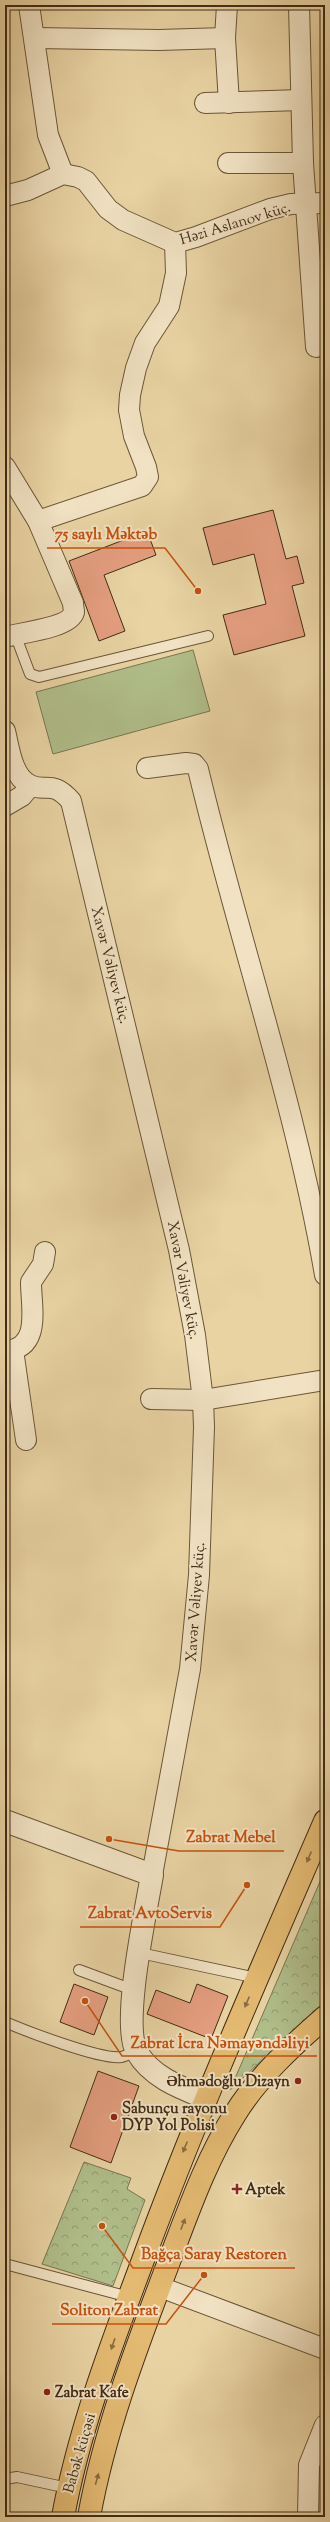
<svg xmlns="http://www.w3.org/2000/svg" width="330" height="2522" font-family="'Sorts Mill Goudy',serif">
	<defs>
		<pattern id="park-crowns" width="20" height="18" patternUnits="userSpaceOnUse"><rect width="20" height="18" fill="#b0be8a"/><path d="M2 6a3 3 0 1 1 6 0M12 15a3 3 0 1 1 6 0" fill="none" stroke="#919b70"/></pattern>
	</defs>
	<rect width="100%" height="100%" fill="#e9d3a3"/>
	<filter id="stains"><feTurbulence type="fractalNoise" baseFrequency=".005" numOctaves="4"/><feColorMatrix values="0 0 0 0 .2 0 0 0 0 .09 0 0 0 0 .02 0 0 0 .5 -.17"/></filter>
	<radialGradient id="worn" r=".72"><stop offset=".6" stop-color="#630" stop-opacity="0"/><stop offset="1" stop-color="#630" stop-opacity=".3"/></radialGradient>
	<g fill="url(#park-crowns)" stroke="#787550">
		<polygon points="325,1870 325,2001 230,2090"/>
		<polygon points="84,2162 131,2178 127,2189 145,2200 113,2286 42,2264"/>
	</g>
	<polygon fill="#b0be8a" stroke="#787550" points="193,650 210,711 53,754 36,692"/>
	<g fill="#e49e7f" stroke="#412c16">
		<polygon points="273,510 286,559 297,556 304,583 292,586 305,636 234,655 223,615 266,604 254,554 213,565 203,528"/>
		<polygon points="147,531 156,555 104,575 125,631 99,641 69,561"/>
		<polygon points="74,1984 108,1997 94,2035 60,2022"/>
		<polygon points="197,1984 228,1996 211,2039 147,2014 156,1990 190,2003"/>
		<polygon points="98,2071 139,2086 111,2163 70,2147"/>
	</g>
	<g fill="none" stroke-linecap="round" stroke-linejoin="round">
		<g stroke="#6b5639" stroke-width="12">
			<g id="service">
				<polyline points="15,634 30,674 39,677 208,636"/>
				<polyline points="140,1953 257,1978"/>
				<polyline points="79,1970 133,1990"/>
				<path d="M5 2022C26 2031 101 2060 121 2057 126 2056 131 2053 136 2051"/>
				<polyline points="5,2264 129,2297"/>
				<polyline points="5,2479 17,2477 68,2488"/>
			</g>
		</g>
		<g stroke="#6b5639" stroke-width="22">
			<g id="minor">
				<polyline points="29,5 48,135 63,174"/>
				<polyline points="227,5 225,38 229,103"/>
				<polyline points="299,5 303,163 316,347"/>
				<polyline points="35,38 159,40 225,38"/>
				<polyline points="205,103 301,100"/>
				<polyline points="228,163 303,163"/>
				<polyline points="5,196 28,190 63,174 78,177 86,181 108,209 123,220 175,243 196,237 270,209 291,204 325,203"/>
				<path d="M5 467 38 521 73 603C73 606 74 610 74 612 70 628 19 633 5 637"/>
				<polyline points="38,521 142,486 148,477 146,467 134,436 129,410 130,395 136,368 145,343 169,306 176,273 175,243"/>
				<path d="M5 731C9 747 12 777 30 785 46 793 52 779 71 801L179 1250 195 1335 203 1400 204 1427 199 1575 190 1669 152 1875"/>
				<path d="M147 768 186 763 194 764 198 769C238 937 296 1105 325 1275"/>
				<polyline points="5,806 22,796 30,786"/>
				<polyline points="13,1350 26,1440"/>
				<path d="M5 1351C42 1348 31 1308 31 1282L43 1264 45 1252"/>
				<polyline points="151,1399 203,1400 325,1380"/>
				<polyline points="160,2287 325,2349"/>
				<polyline points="308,2517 309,2465 325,2425"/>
			</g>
		</g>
		<g stroke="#6b5639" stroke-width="24">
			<path id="tertiary" d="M5 1821 152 1875C146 1911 121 2025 137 2052 151 2077 181 2088 206 2098"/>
		</g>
		<g stroke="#412c16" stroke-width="24">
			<g id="primary">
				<path d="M63 2517C79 2429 112 2343 143 2260 198 2111 262 1967 325 1821"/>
				<path d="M89 2517C104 2433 135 2351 165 2272 186 2218 204 2163 235 2114 257 2078 293 2045 325 2017"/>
			</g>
		</g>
		<use href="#service" stroke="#f1e2c3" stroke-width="10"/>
		<use href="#minor" stroke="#f1e2c3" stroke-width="20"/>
		<use href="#tertiary" stroke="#f1e2c3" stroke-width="22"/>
		<use href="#primary" stroke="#e4ba72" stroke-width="22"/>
	</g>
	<defs><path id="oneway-solid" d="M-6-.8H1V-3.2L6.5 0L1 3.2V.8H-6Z"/></defs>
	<g fill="#8a6c3f">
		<use href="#oneway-solid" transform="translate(309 1857) rotate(113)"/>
		<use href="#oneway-solid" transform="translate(247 2002) rotate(113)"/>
		<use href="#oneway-solid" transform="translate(185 2147) rotate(113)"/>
		<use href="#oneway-solid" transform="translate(183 2224) rotate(-69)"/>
		<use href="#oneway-solid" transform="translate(113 2344) rotate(109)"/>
		<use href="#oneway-solid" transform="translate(97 2479) rotate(-74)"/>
	</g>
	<g fill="#8f2418" stroke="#f1e2c3" stroke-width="1.5">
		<circle cx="298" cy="2081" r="4"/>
		<circle cx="114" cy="2117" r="4"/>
		<path d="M235 2183h4v4h4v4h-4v4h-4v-4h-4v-4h4z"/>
		<circle cx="47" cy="2392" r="4"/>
	</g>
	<g text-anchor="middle" stroke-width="4" stroke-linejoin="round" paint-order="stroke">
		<g font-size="15" fill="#412c16" stroke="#f1e2c3">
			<text transform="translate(235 223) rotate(-17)" y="5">Həzi Aslanov küç.</text>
			<text transform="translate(111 965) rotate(76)" y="5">Xavər Vəliyev küç.</text>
			<text transform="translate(184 1280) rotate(79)" y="5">Xavər Vəliyev küç.</text>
			<text transform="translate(195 1602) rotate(-86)" y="5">Xavər Vəliyev küç.</text>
			<text transform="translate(79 2453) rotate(-74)" y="5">Babək küçəsi</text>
		</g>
		<g font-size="15" font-weight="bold" fill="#412c16" stroke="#f1e2c3" text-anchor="start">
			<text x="290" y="2086" text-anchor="end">Əhmədoğlu Dizayn</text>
			<text x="122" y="2113">Sabunçu rayonu<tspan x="122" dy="17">DYP Yol Polisi</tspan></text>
			<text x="245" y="2194">Aptek</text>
			<text x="55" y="2397">Zabrat Kafe</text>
		</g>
	</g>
	<path fill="none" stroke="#c7500e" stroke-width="1.5" d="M198 591L165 548H47M109 1839L179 1851H284M247 1885L220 1927H80M85 2001L122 2056H317M102 2226L133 2268H295M204 2275L166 2324H52"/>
	<g fill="#c7500e" stroke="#f1e2c3" stroke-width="1.5">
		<circle cx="198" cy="591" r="4"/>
		<circle cx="109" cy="1839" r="4"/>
		<circle cx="247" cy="1885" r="4"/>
		<circle cx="85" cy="2001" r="4"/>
		<circle cx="102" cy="2226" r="4"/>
		<circle cx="204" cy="2275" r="4"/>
	</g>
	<g font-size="16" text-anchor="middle" font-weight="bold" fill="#c7500e" stroke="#f1e2c3" stroke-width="4" stroke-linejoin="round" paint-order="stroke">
		<text x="106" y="539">75 saylı Məktəb</text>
		<text x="231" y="1842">Zabrat Mebel</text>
		<text x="150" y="1918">Zabrat AvtoServis</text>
		<text x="220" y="2048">Zabrat İcra Nəmayəndəliyi</text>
		<text x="214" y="2259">Bağça Saray Restoren</text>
		<text x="109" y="2315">Soliton Zabrat</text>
	</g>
	<rect width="330" height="2522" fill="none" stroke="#e9d3a3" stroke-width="20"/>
	<rect x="6" y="6" width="318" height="2510" fill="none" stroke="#412c16" stroke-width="2"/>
	<rect x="10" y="10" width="310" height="2502" fill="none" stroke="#412c16"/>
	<rect width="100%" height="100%" filter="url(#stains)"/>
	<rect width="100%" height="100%" fill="url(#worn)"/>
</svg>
